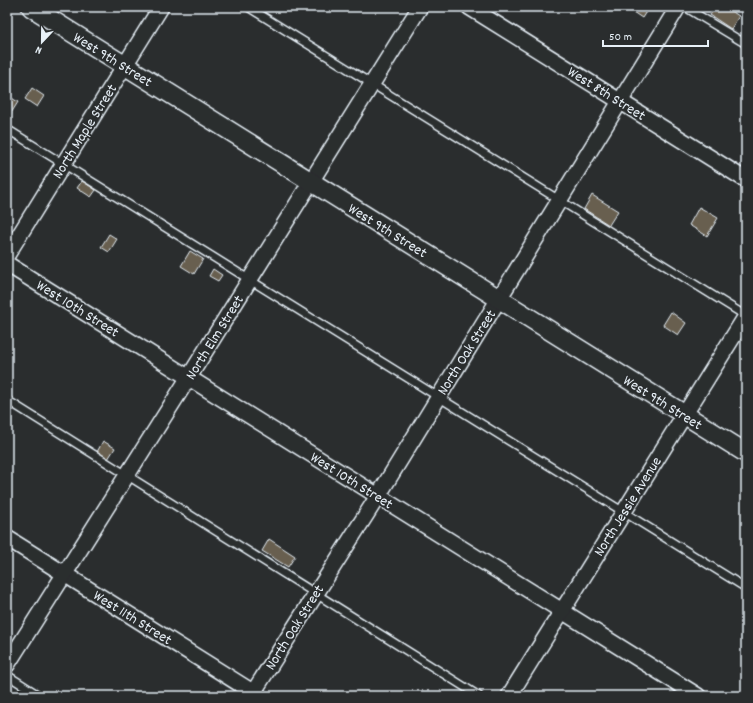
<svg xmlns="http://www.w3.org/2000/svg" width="753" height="703" font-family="Dekko,sans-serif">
	<rect width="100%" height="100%" fill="#2a2d2e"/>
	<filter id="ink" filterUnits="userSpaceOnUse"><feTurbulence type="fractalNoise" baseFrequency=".025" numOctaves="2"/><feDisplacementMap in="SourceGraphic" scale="8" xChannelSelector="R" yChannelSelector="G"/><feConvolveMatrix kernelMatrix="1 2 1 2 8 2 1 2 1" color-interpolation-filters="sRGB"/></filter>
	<g filter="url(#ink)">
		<g fill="#685e4f" stroke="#e8f1f8">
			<polygon points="632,7 649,7 642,18 630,10"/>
			<polygon points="715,7 725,7 739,16 731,29 710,15"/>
			<polygon points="32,88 44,96 37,107 25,99"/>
			<polygon points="7,95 18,102 8,118 7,118"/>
			<polygon points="82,181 96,190 91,197 77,188"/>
			<polygon points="592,195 618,211 609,225 584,209"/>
			<polygon points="699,207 718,218 707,236 689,225"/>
			<polygon points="109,234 117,239 109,252 101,247"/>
			<polygon points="190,251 203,259 194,274 181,266"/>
			<polygon points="213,269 222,275 218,281 209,276"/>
			<polygon points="671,312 686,323 678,335 663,325"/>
			<polygon points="103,441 115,448 108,459 97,452"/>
			<polygon points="269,539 295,556 288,567 262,551"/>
		</g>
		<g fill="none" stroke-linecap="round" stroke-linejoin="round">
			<g stroke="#e8f1f8" stroke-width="10">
				<g id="service">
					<polyline points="248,7 746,316"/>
					<polyline points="685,7 746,44"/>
					<polyline points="7,129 746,588"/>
					<polyline points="7,400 479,696"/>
					<polyline points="7,675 40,696"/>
				</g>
			</g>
			<g stroke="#e8f1f8" stroke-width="18">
				<g id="minor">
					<polyline points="469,7 746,180"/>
					<polyline points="7,255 161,7"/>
					<polyline points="7,264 698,696"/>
					<polyline points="7,538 259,696"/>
					<polyline points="7,665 189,377 420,7"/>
					<polyline points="251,696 378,496 678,7"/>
					<polyline points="509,696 746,316"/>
				</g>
			</g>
			<g stroke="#e8f1f8" stroke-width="21">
				<polyline id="tertiary" points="31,7 746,453"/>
			</g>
			<use href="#service" stroke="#2a2d2e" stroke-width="7"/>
			<use href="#minor" stroke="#2a2d2e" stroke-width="15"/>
			<use href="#tertiary" stroke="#2a2d2e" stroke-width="18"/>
		</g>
	</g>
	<g text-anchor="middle" stroke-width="3.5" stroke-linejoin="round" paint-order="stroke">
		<g font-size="15" fill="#e8f1f8" stroke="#2a2d2e">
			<text transform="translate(113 59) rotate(32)" y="5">West 9th Street</text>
			<text transform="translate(607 93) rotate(32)" y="5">West 8th Street</text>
			<text transform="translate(84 131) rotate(-58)" y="5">North Maple Street</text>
			<text transform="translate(388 230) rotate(32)" y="5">West 9th Street</text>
			<text transform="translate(78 308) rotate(32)" y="5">West 10th Street</text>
			<text transform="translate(214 337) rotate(-58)" y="5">North Elm Street</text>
			<text transform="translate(466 352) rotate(-58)" y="5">North Oak Street</text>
			<text transform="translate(663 402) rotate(32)" y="5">West 9th Street</text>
			<text transform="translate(352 480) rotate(32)" y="5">West 10th Street</text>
			<text transform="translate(627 506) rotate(-58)" y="5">North Jessie Avenue</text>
			<text transform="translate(133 617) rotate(32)" y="5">West 11th Street</text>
			<text transform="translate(294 627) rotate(-58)" y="5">North Oak Street</text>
		</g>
	</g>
	<rect width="753" height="703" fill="none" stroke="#2a2d2e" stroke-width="24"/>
	<rect x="12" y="12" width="729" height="679" fill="none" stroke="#e8f1f8" stroke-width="1.5" filter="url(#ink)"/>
	<g transform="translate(42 42) rotate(202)" stroke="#2a2d2e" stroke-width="3" paint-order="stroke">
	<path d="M0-3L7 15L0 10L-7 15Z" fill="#e8f1f8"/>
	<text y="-6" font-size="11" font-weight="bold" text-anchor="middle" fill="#e8f1f8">N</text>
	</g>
	<path d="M603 40v6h105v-6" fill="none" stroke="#e8f1f8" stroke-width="2"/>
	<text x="609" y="40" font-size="12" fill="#e8f1f8" stroke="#2a2d2e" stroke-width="3" paint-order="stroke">50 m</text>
</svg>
